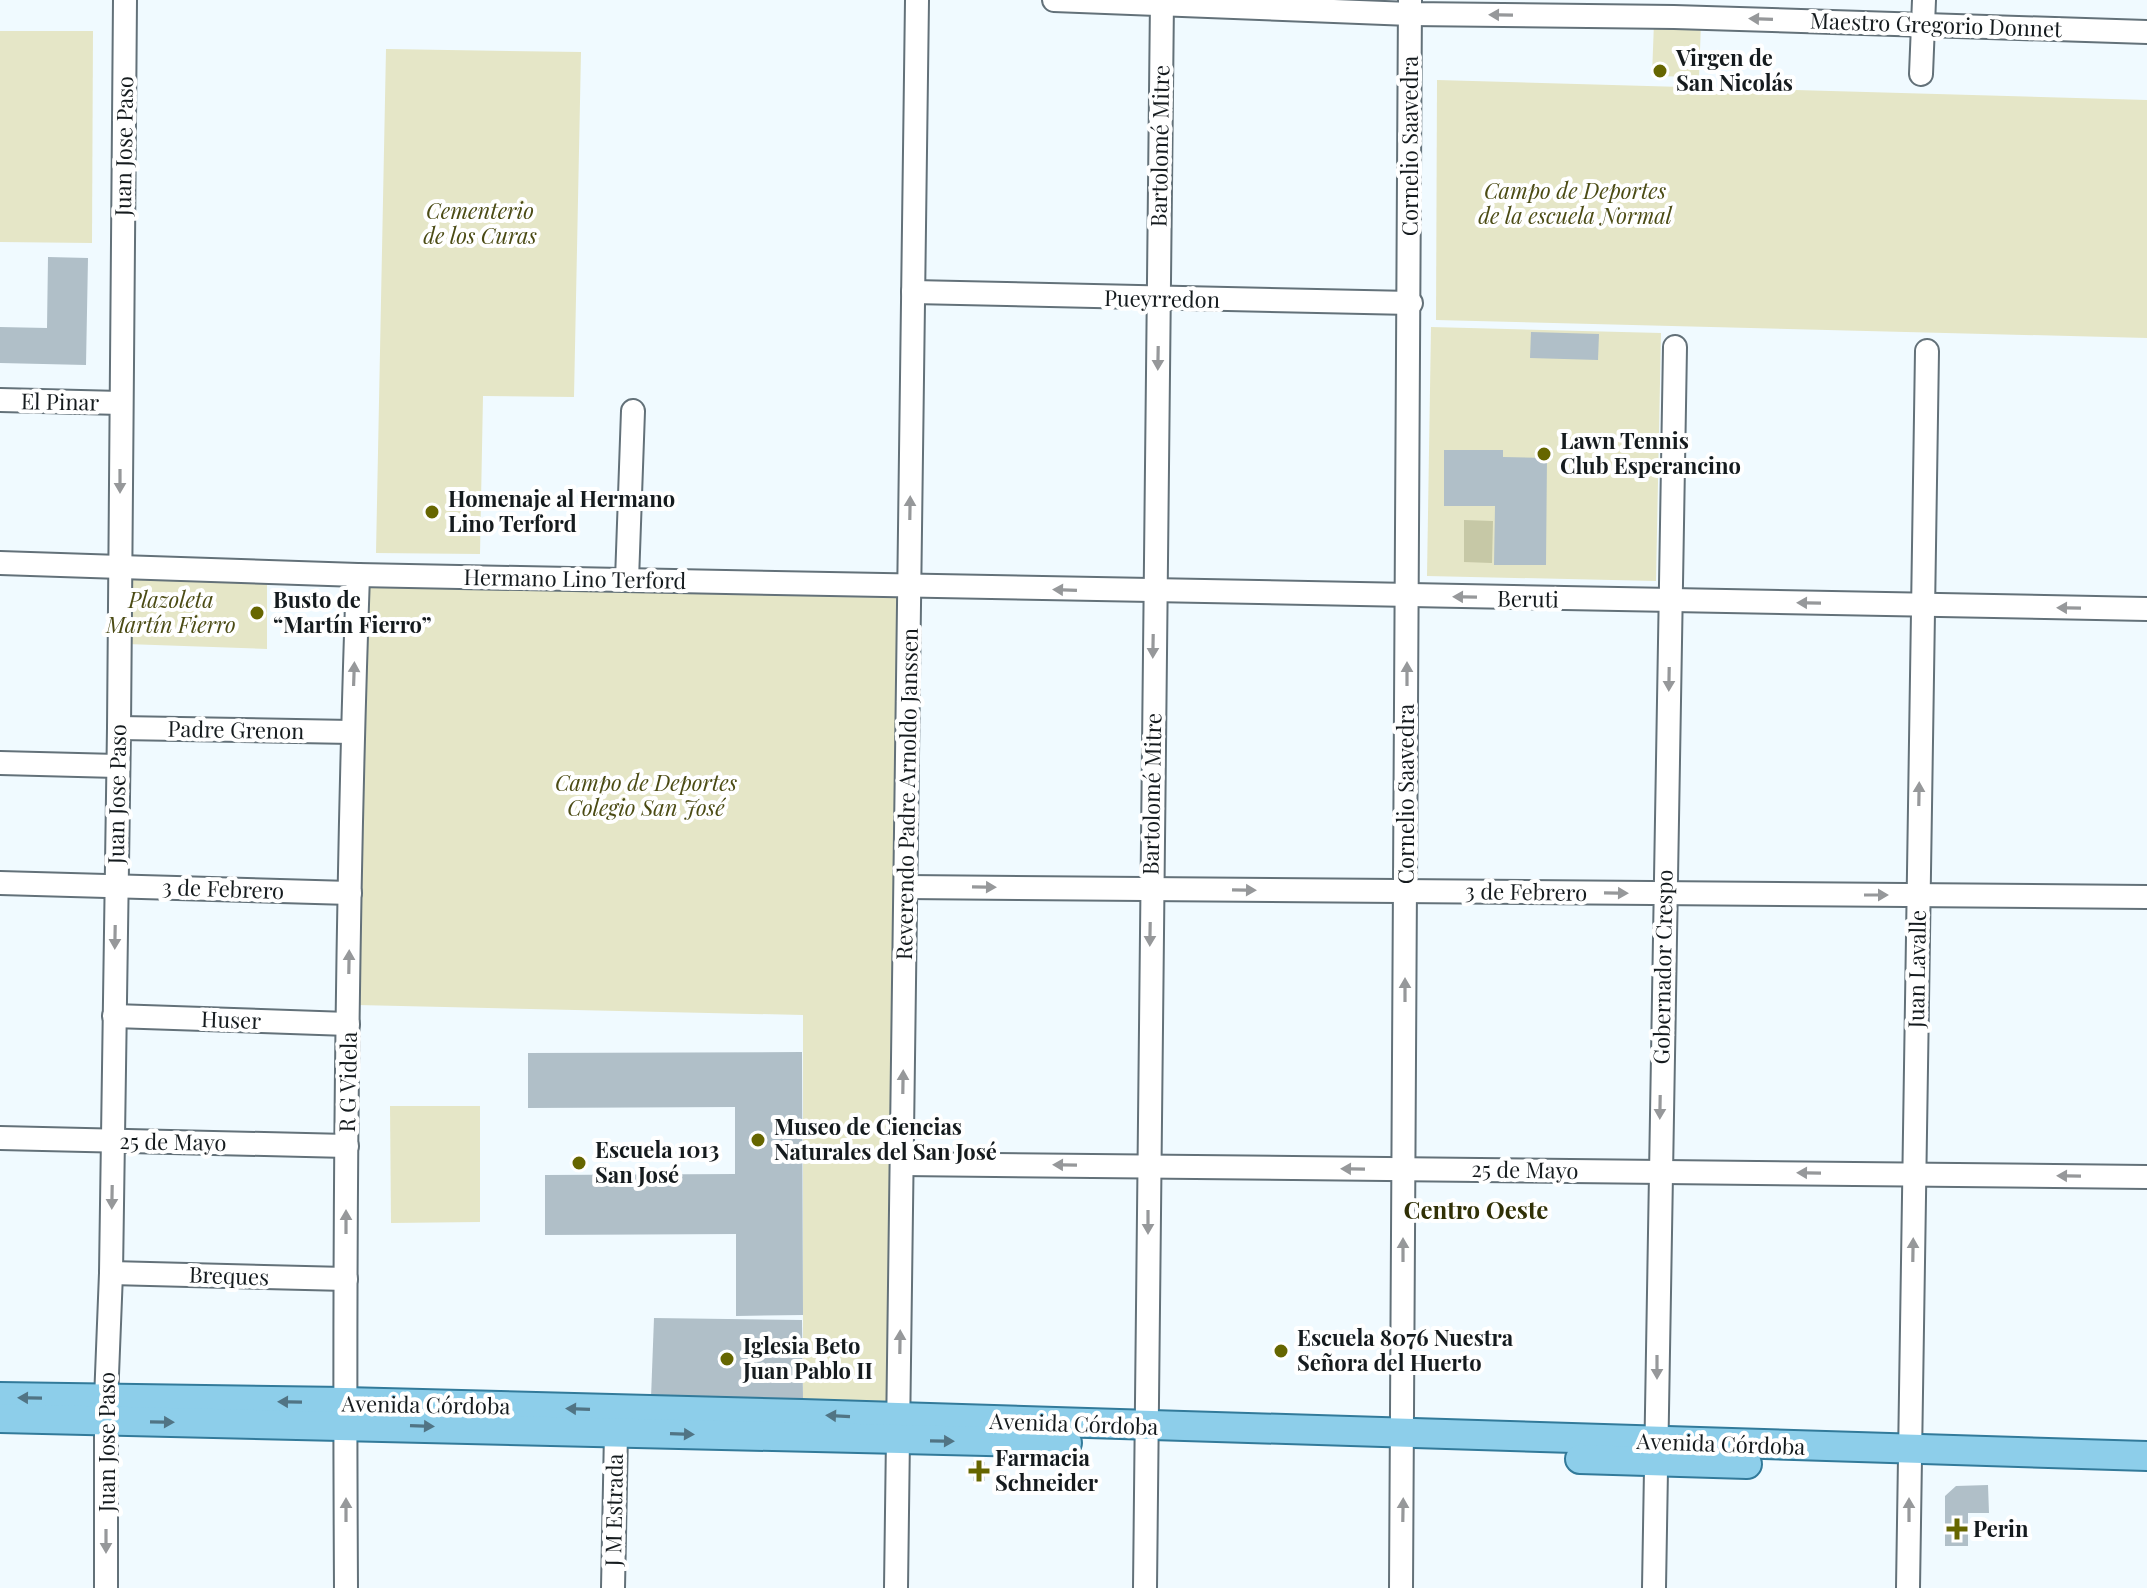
<svg xmlns="http://www.w3.org/2000/svg" width="2147" height="1588" font-family="'Playfair Display',serif">
	<rect width="100%" height="100%" fill="#f0faff"/>
	<g fill="#e5e6c7">
		<polygon points="1654,22 1701,23 1699,77 1652,76"/>
		<polygon points="0,31 93,31 92,243 0,242"/>
		<polygon points="386,49 581,52 574,397 483,396 480,554 376,553"/>
		<polygon points="1437,80 2147,100 2147,338 1436,320"/>
		<polygon points="1431,327 1661,333 1656,581 1427,576"/>
		<polygon points="358,575 910,586 899,1406 803,1403 803,1015 357,1005"/>
		<polygon points="127,579 267,583 267,649 126,644"/>
		<polygon points="390,1106 480,1106 480,1222 391,1223"/>
	</g>
	<polygon fill="#c6c8a6" points="1464,520 1493,521 1492,563 1464,562"/>
	<g fill="#b0bfc8">
		<polygon points="48,257 88,258 86,365 0,363 0,327 47,328"/>
		<polygon points="1531,332 1599,334 1598,360 1530,358"/>
		<polygon points="1444,450 1503,450 1503,457 1547,458 1546,565 1494,565 1495,506 1444,506"/>
		<polygon points="802,1052 803,1315 736,1316 736,1234 545,1235 545,1175 735,1174 735,1107 528,1108 528,1053"/>
		<polygon points="654,1318 802,1320 803,1399 651,1398"/>
		<rect x="973" y="1462" width="12" height="19"/>
		<polygon points="1988,1485 1989,1513 1968,1513 1968,1546 1945,1546 1945,1496 1956,1486"/>
	</g>
	<g fill="none" stroke-linecap="round" stroke-linejoin="round">
		<g stroke="#637179" stroke-width="26">
			<g id="minor">
				<polyline points="1054,0 1410,14 1674,17 2147,32"/>
				<polyline points="1921,74 1924,0"/>
				<polyline points="913,292 1411,303"/>
				<polyline points="0,400 121,403"/>
				<polyline points="0,563 358,575 2147,609"/>
				<polyline points="627,580 633,411"/>
				<polyline points="119,728 352,732"/>
				<polyline points="0,763 117,766"/>
				<polyline points="0,883 350,893"/>
				<polyline points="906,887 2147,897"/>
				<polyline points="114,1016 348,1024"/>
				<polyline points="0,1138 347,1146"/>
				<polyline points="902,1164 2147,1177"/>
				<polyline points="111,1273 346,1279"/>
				<polyline points="106,1588 106,1400 111,1273 119,728 125,0"/>
				<path d="M346 1588C344 1251 346 913 358 575"/>
				<polyline points="613,1588 616,1432"/>
				<polyline points="896,1588 917,0"/>
				<polyline points="1145,1588 1162,0"/>
				<polyline points="1401,1588 1410,0"/>
				<polyline points="1654,1588 1675,347"/>
				<polyline points="1908,1588 1927,351"/>
			</g>
		</g>
		<g stroke="#327a9a" stroke-width="32">
			<g id="major">
				<polyline points="0,1397 345,1402 802,1414 2147,1456"/>
				<polyline points="0,1418 1067,1443"/>
				<polyline points="1580,1459 1747,1464"/>
			</g>
		</g>
		<use href="#minor" stroke="#fff" stroke-width="22"/>
		<use href="#major" stroke="#8dceea" stroke-width="28"/>
	</g>
	<defs><path id="oneway-solid" d="M-6-.8H1V-3.2L6.5 0L1 3.2V.8H-6Z" transform="scale(2)"/></defs>
	<g fill="#96989a">
		<use href="#oneway-solid" transform="translate(1501 15) rotate(-179)"/>
		<use href="#oneway-solid" transform="translate(1761 19) rotate(-178)"/>
		<use href="#oneway-solid" transform="translate(1158 358) rotate(91)"/>
		<use href="#oneway-solid" transform="translate(120 481) rotate(90)"/>
		<use href="#oneway-solid" transform="translate(910 508) rotate(-89)"/>
		<use href="#oneway-solid" transform="translate(1065 590) rotate(-178)"/>
		<use href="#oneway-solid" transform="translate(1465 597) rotate(-179)"/>
		<use href="#oneway-solid" transform="translate(1809 603) rotate(-179)"/>
		<use href="#oneway-solid" transform="translate(2069 608) rotate(-179)"/>
		<use href="#oneway-solid" transform="translate(1153 646) rotate(91)"/>
		<use href="#oneway-solid" transform="translate(354 674) rotate(-88)"/>
		<use href="#oneway-solid" transform="translate(1407 674) rotate(-90)"/>
		<use href="#oneway-solid" transform="translate(1669 679) rotate(91)"/>
		<use href="#oneway-solid" transform="translate(1919 794) rotate(-89)"/>
		<use href="#oneway-solid" transform="translate(984 887) rotate(1)"/>
		<use href="#oneway-solid" transform="translate(1244 890) rotate(1)"/>
		<use href="#oneway-solid" transform="translate(1616 893) rotate(1)"/>
		<use href="#oneway-solid" transform="translate(1876 895)"/>
		<use href="#oneway-solid" transform="translate(1150 934) rotate(91)"/>
		<use href="#oneway-solid" transform="translate(115 937) rotate(91)"/>
		<use href="#oneway-solid" transform="translate(349 962) rotate(-89)"/>
		<use href="#oneway-solid" transform="translate(1405 990) rotate(-90)"/>
		<use href="#oneway-solid" transform="translate(903 1082) rotate(-89)"/>
		<use href="#oneway-solid" transform="translate(1660 1107) rotate(91)"/>
		<use href="#oneway-solid" transform="translate(1065 1165) rotate(-179)"/>
		<use href="#oneway-solid" transform="translate(1353 1169) rotate(-179)"/>
		<use href="#oneway-solid" transform="translate(1809 1173) rotate(-179)"/>
		<use href="#oneway-solid" transform="translate(2069 1176) rotate(-179)"/>
		<use href="#oneway-solid" transform="translate(112 1197) rotate(91)"/>
		<use href="#oneway-solid" transform="translate(346 1222) rotate(-90)"/>
		<use href="#oneway-solid" transform="translate(1148 1222) rotate(90)"/>
		<use href="#oneway-solid" transform="translate(1403 1250) rotate(-90)"/>
		<use href="#oneway-solid" transform="translate(1913 1250) rotate(-89)"/>
		<use href="#oneway-solid" transform="translate(900 1342) rotate(-89)"/>
		<use href="#oneway-solid" transform="translate(1657 1367) rotate(90)"/>
		<use href="#oneway-solid" transform="translate(346 1510) rotate(-90)"/>
		<use href="#oneway-solid" transform="translate(1403 1510) rotate(-89)"/>
		<use href="#oneway-solid" transform="translate(1909 1510) rotate(-90)"/>
		<use href="#oneway-solid" transform="translate(106 1541) rotate(90)"/>
	</g>
	<g fill="#517484">
		<use href="#oneway-solid" transform="translate(30 1398) rotate(-179)"/>
		<use href="#oneway-solid" transform="translate(290 1402) rotate(-179)"/>
		<use href="#oneway-solid" transform="translate(578 1409) rotate(-178)"/>
		<use href="#oneway-solid" transform="translate(838 1416) rotate(-177)"/>
		<use href="#oneway-solid" transform="translate(162 1422) rotate(1)"/>
		<use href="#oneway-solid" transform="translate(422 1426) rotate(2)"/>
		<use href="#oneway-solid" transform="translate(682 1434) rotate(2)"/>
		<use href="#oneway-solid" transform="translate(942 1441) rotate(1)"/>
	</g>
	<g fill="#660" stroke="#fff" stroke-width="3">
		<circle cx="1660" cy="71" r="8"/>
		<circle cx="1544" cy="454" r="8"/>
		<circle cx="432" cy="512" r="8"/>
		<circle cx="257" cy="613" r="8"/>
		<circle cx="758" cy="1140" r="8"/>
		<circle cx="579" cy="1163" r="8"/>
		<circle cx="1281" cy="1351" r="8"/>
		<circle cx="727" cy="1359" r="8"/>
		<path d="M975 1459h8v8h8v8h-8v8h-8v-8h-8v-8h8z"/>
		<path d="M1953 1517h8v8h8v8h-8v8h-8v-8h-8v-8h8z"/>
	</g>
	<g text-anchor="middle" stroke-width="8" stroke-linejoin="round" paint-order="stroke">
		<g font-size="22" fill="#151b1e" stroke="#fff">
			<text transform="translate(1936 25) rotate(2)" y="8">Maestro Gregorio Donnet</text>
			<text transform="translate(124 146) rotate(-89)" y="8">Juan Jose Paso</text>
			<text transform="translate(1160 146) rotate(-89)" y="8">Bartolomé Mitre</text>
			<text transform="translate(1410 146) rotate(-90)" y="8">Cornelio Saavedra</text>
			<text transform="translate(1162 299) rotate(1)" y="8">Pueyrredon</text>
			<text transform="translate(60 402) rotate(1)" y="8">El Pinar</text>
			<text transform="translate(575 579) rotate(1)" y="8">Hermano Lino Terford</text>
			<text transform="translate(1528 599) rotate(1)" y="8">Beruti</text>
			<text transform="translate(236 730) rotate(1)" y="8">Padre Grenon</text>
			<text transform="translate(117 794) rotate(-89)" y="8">Juan Jose Paso</text>
			<text transform="translate(907 794) rotate(-89)" y="8">Reverendo Padre Arnoldo Janssen</text>
			<text transform="translate(1152 794) rotate(-89)" y="8">Bartolomé Mitre</text>
			<text transform="translate(1406 794) rotate(-90)" y="8">Cornelio Saavedra</text>
			<text transform="translate(223 889) rotate(2)" y="8">3 de Febrero</text>
			<text transform="translate(1526 892) rotate(1)" y="8">3 de Febrero</text>
			<text transform="translate(1663 967) rotate(-89)" y="8">Gobernador Crespo</text>
			<text transform="translate(1917 969) rotate(-89)" y="8">Juan Lavalle</text>
			<text transform="translate(231 1020) rotate(2)" y="8">Huser</text>
			<text transform="translate(348 1082) rotate(-89)" y="8">R G Videla</text>
			<text transform="translate(173 1142) rotate(1)" y="8">25 de Mayo</text>
			<text transform="translate(1525 1170) rotate(1)" y="8">25 de Mayo</text>
			<text transform="translate(229 1276) rotate(2)" y="8">Breques</text>
			<text transform="translate(426 1405) rotate(1)" y="8">Avenida Córdoba</text>
			<text transform="translate(1074 1424) rotate(2)" y="8">Avenida Córdoba</text>
			<text transform="translate(107 1442) rotate(-90)" y="8">Juan Jose Paso</text>
			<text transform="translate(1721 1444) rotate(2)" y="8">Avenida Córdoba</text>
			<text transform="translate(614 1510) rotate(-89)" y="8">J M Estrada</text>
		</g>
		<g font-size="22" font-weight="bold" fill="#151b1e" stroke="#fff" text-anchor="start">
			<text x="1676" y="66">Virgen de<tspan x="1676" dy="25">San Nicolás</tspan></text>
			<text x="1560" y="449">Lawn Tennis<tspan x="1560" dy="25">Club Esperancino</tspan></text>
			<text x="448" y="507">Homenaje al Hermano<tspan x="448" dy="25">Lino Terford</tspan></text>
			<text x="273" y="608">Busto de<tspan x="273" dy="25">“Martín Fierro”</tspan></text>
			<text x="774" y="1135">Museo de Ciencias<tspan x="774" dy="25">Naturales del San José</tspan></text>
			<text x="595" y="1158">Escuela 1013<tspan x="595" dy="25">San José</tspan></text>
			<text x="1297" y="1346">Escuela 8076 Nuestra<tspan x="1297" dy="25">Señora del Huerto</tspan></text>
			<text x="743" y="1354">Iglesia Beto<tspan x="743" dy="25">Juan Pablo II</tspan></text>
			<text x="995" y="1466">Farmacia<tspan x="995" dy="25">Schneider</tspan></text>
			<text x="1973" y="1537">Perin</text>
		</g>
		<g font-size="22" font-style="italic" fill="#4b4b14" stroke="#fff">
			<text x="1575" y="199">Campo de Deportes<tspan x="1575" dy="25">de la escuela Normal</tspan></text>
			<text x="480" y="219">Cementerio<tspan x="480" dy="25">de los Curas</tspan></text>
			<text x="171" y="608">Plazoleta<tspan x="171" dy="25">Martín Fierro</tspan></text>
			<text x="646" y="791">Campo de Deportes<tspan x="646" dy="25">Colegio San José</tspan></text>
		</g>
		<g font-size="24" font-weight="bold" fill="#303006" stroke="#fff">
			<text x="1476" y="1219">Centro Oeste</text>
		</g>
	</g>
</svg>
